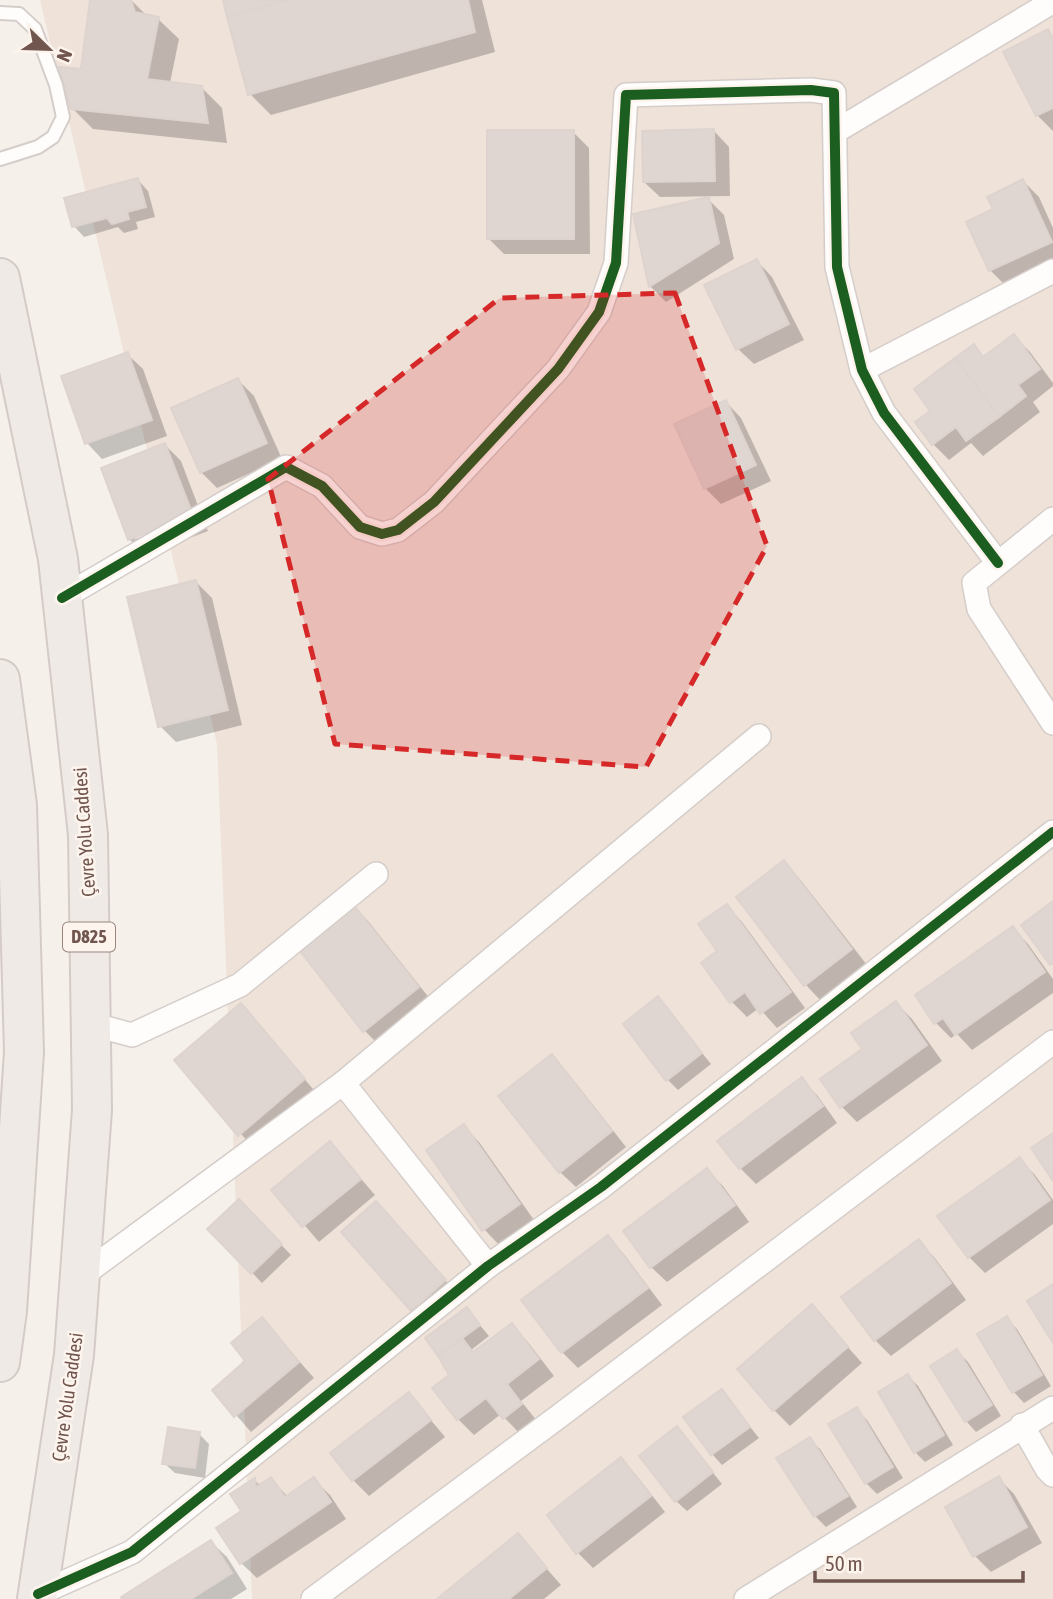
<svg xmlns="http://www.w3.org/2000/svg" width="1053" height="1599" font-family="'Asap Condensed',sans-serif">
	<rect width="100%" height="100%" fill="#f6f0eb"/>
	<polygon fill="#eee2d9" points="40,0 1053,0 1053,1599 252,1599 217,744"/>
	<g fill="#0003">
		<polygon points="92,0 131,0 147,16 158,19 179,39 170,83 201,87 222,108 227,143 93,129 72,108 83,71"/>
		<polygon points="225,0 482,0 495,52 271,115 250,94"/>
		<polygon points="1047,31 1053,37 1053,131 1037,115 1005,53"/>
		<polygon points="714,131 729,147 730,196 660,197 644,182"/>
		<polygon points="573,132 589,148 590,254 504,254 488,238"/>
		<polygon points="138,180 148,191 155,217 136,222 138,229 124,233 118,227 84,237 74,226"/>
		<polygon points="1023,181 1039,197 1053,228 1053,264 1006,286 990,270"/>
		<polygon points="708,199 724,215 734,259 666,302 650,286"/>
		<polygon points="757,261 772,277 804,340 754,364 738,349"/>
		<polygon points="1014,336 1030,352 1053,383 1053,386 1033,402 1040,412 983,456 971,443 949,460 933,444 917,423 932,411 974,347 985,358"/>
		<polygon points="127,354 143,369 167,436 102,459 87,443 63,377"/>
		<polygon points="238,380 254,396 282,459 217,488 201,472"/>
		<polygon points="726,402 741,418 771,481 721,504 705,488"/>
		<polygon points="165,445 181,461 200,511 135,535 135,539 201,514 208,531 145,555 129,539"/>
		<polygon points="196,582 212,598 242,725 176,742 160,726"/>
		<polygon points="784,862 799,878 867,965 821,1001 806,985 738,897"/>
		<polygon points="352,905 368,921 434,1004 380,1046 365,1031"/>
		<polygon points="727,906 742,922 805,1008 777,1028 759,1008 747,1017 731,1001 720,952"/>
		<polygon points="1013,928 1028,944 1053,979 1053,993 972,1050 957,1034 951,1038 936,1023"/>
		<polygon points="658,999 711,1064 678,1090 668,1080"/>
		<polygon points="896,1003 912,1019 942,1061 857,1122 842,1107 864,1049"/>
		<polygon points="241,1005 319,1096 255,1150 177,1060"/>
		<polygon points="552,1057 567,1072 626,1147 576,1187 560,1172"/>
		<polygon points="801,1080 817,1095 837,1123 756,1184 740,1168"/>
		<polygon points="463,1126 479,1142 534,1220 499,1245 484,1229"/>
		<polygon points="330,1143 375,1195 319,1242 274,1190"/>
		<polygon points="1019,1159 1035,1175 1053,1200 1053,1224 985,1273 969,1257 940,1216"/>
		<polygon points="707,1171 723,1186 749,1222 667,1282 651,1267"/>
		<polygon points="239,1201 291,1255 262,1283 210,1229"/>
		<polygon points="392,1220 460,1297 428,1326 344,1233"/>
		<polygon points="608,1237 623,1253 662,1305 578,1368 562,1352"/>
		<polygon points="919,1242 934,1257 966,1300 891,1356 875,1340"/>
		<polygon points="812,1307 862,1363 790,1426 774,1410"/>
		<polygon points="467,1310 489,1336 471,1350 474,1353 511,1325 527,1341 554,1376 521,1401 537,1421 520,1434 501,1414 474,1435 458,1419 451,1376"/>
		<polygon points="1006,1318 1017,1329 1051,1386 1024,1403 1014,1392 979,1335"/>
		<polygon points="262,1319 314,1378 251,1432 214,1390 248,1361"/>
		<polygon points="957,1351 968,1362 1001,1416 976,1432 966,1421"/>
		<polygon points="908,1376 918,1386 953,1445 925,1462 915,1452"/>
		<polygon points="722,1392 759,1438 722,1465 712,1454 686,1418"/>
		<polygon points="409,1394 445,1437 369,1496 353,1480"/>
		<polygon points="856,1409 867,1420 903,1478 877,1494 866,1483 831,1425"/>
		<polygon points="677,1428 722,1484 687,1511 676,1501"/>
		<polygon points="199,1434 209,1444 205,1478 175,1473 164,1463"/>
		<polygon points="809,1439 820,1449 857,1507 826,1527 815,1516 778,1459"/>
		<polygon points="621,1459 636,1475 665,1512 593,1568 578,1553"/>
		<polygon points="998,1478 1014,1494 1042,1543 991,1572 975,1556 948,1507"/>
		<polygon points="271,1479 288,1497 314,1480 330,1495 346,1519 257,1578 241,1563 243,1512 254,1480 261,1486"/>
		<polygon points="518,1536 561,1585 544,1599 440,1599"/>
		<polygon points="211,1542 227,1557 247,1589 231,1599 125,1599"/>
	</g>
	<g fill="#dfd6d1" stroke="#ded3ce" stroke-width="2">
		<polygon points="90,0 131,0 135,12 159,17 147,79 202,86 208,123 71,109 59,67 81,69"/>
		<polygon points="223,0 289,0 227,17"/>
		<polygon points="289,0 468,0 475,32 248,95 227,17"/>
		<polygon points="1048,29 1053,39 1053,108 1036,116 1003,52"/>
		<polygon points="714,129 715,181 643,182 642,131"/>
		<rect x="487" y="130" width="87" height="109"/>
		<polygon points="138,178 146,207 127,212 129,219 112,224 107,218 72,227 64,198"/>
		<polygon points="1023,179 1052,242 989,271 966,222 993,209 987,197"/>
		<polygon points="709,197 719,243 649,287 633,214"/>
		<polygon points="757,259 789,324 736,350 704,285"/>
		<polygon points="1014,334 1040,369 1018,385 1026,396 999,417 955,358 974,344 983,357"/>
		<polygon points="128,352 152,420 85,444 61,376"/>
		<polygon points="955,358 999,417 966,441 956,427 932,445 915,422 930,411 914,389"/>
		<polygon points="238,378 267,443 200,473 171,408"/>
		<polygon points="726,400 756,465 704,489 674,424"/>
		<polygon points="165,443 193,515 128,540 101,468"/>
		<polygon points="196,580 228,710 158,727 127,597"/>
		<polygon points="784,860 852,949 804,986 736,897"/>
		<polygon points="1053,901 1053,963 1050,965 1021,925"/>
		<polygon points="352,903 419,987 363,1032 297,947"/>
		<polygon points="727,904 791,992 760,1014 745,992 730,1003 701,963 717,951 698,924"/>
		<polygon points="1013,926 1045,972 955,1035 943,1018 934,1024 915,995"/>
		<polygon points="658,996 702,1053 666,1081 623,1024"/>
		<polygon points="896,1001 927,1045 840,1108 820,1079 862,1049 851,1033"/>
		<polygon points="241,1003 305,1079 238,1136 174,1060"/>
		<polygon points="552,1054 612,1131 559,1173 498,1096"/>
		<polygon points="802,1077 823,1106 739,1169 717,1141"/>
		<polygon points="464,1124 520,1204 482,1231 426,1150"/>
		<polygon points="1053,1133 1053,1181 1031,1148"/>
		<polygon points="330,1141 361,1179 302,1227 271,1190"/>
		<polygon points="1020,1157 1050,1200 968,1258 937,1216"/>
		<polygon points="707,1168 735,1205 650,1268 623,1231"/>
		<polygon points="239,1199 282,1244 251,1274 207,1229"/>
		<polygon points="376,1201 446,1280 411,1311 341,1232"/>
		<polygon points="608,1235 648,1288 561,1353 521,1300"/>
		<polygon points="919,1239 951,1283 874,1341 841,1297"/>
		<polygon points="1053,1284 1053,1343 1027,1301"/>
		<polygon points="812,1304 848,1347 773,1411 737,1369"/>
		<polygon points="467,1307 480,1325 438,1356 425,1338"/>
		<polygon points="1007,1316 1042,1375 1012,1393 977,1334"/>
		<polygon points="262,1317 299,1362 234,1417 212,1390 245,1361 231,1343"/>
		<polygon points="512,1323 539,1359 507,1384 522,1404 503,1419 486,1398 457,1420 432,1388 449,1375 438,1356 462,1338 473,1352"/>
		<polygon points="957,1349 992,1405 965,1422 930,1366"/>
		<polygon points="908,1374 944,1435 914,1453 878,1392"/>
		<polygon points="722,1389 750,1427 711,1455 683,1417"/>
		<polygon points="409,1392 431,1420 352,1481 330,1453"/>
		<polygon points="857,1407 893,1467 865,1484 828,1424"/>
		<polygon points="677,1426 713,1472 675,1502 639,1456"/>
		<polygon points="168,1427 200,1432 195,1468 162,1464"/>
		<polygon points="810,1437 848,1496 814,1517 776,1458"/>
		<polygon points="621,1457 651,1496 576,1554 547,1515"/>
		<polygon points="999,1476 1027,1527 973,1557 945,1507"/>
		<polygon points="271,1477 285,1497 314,1477 331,1502 240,1564 216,1528 241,1511 230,1494 255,1478 256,1487"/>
		<polygon points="518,1533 547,1568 509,1599 437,1599"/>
		<polygon points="211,1540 232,1573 191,1599 122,1599 121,1597"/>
	</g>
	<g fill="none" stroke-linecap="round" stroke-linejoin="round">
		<g stroke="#d5cdc9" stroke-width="16">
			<polyline id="service" points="0,13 19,14 35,29 56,85 63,117 53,137 38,147 0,159"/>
		</g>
		<g stroke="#d5cdc9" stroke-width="26">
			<g id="minor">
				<polyline points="836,131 1052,2"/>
				<polyline points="862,370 1053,271"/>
				<polyline points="1053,519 974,583 979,609 1053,723"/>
				<polyline points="62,598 286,467 322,486 360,527 382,534 398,530 434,502 558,369 599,312 616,263 626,95 811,90 834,93 837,267 862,370 884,413 998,563"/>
				<polyline points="91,1024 132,1035 240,985 376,874"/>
				<polyline points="343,1083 759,736"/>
				<polyline points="80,1277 343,1083 488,1266"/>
				<polyline points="1022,1425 1047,1469 1053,1475"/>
				<polyline points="38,1594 132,1552 488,1266 601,1187 1053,832"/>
				<polyline points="313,1599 558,1417 1053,1042"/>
				<polyline points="746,1599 1053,1408"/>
			</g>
		</g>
		<g stroke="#d4cbc7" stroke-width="42">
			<g id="trunk">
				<polyline points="0,278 58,559 88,835 92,1110 74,1355 37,1599"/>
				<polyline points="0,679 17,805 24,1052 7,1311 0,1362"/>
			</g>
		</g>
		<use href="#service" stroke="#fefdfc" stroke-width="12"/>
		<use href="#minor" stroke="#fefdfc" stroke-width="23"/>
		<use href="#trunk" stroke="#f0eae6" stroke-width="38"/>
		<g stroke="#fdf4ed" stroke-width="15">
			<g id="cycleway">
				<polyline points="62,598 286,467 322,486 360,527 382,534 398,530 434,502 558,369 599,312 616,263 626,95 811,90 834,93 837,267 862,370 884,413 998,563"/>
				<polyline points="38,1594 132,1552 488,1266 601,1187 1053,832"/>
			</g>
		</g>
		<use href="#cycleway" stroke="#1b5e20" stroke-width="10"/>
	</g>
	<path fill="#d62828" fill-opacity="0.2" stroke="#d62828" stroke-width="5" stroke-dasharray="14 9" stroke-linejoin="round" d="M675 293 767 546 646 767 335 744 268 479 500 298Z"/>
	<g text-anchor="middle" stroke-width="5" stroke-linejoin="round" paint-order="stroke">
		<rect fill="#fdf4ed" stroke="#9a857e" stroke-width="2" x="63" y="922.5" width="52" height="29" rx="5"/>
		<g font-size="18" font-weight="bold" fill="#70564e">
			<text x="89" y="943">D825</text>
		</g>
		<g font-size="19" fill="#70564e" stroke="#fdf4ed">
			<text transform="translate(84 832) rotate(-94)" y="7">Çevre Yolu Caddesi</text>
			<text transform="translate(67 1397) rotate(-82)" y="7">Çevre Yolu Caddesi</text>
		</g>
	</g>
	<g transform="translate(49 49) rotate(113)" stroke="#fdf4ed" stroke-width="5" paint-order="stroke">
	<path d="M0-5L12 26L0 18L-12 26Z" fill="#70564e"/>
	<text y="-10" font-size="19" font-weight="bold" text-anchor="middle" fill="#70564e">N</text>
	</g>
	<path d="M815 1571v10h208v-10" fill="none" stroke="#70564e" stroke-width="3.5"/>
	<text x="825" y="1571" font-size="21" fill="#70564e" stroke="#fdf4ed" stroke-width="5" paint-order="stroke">50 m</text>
</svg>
